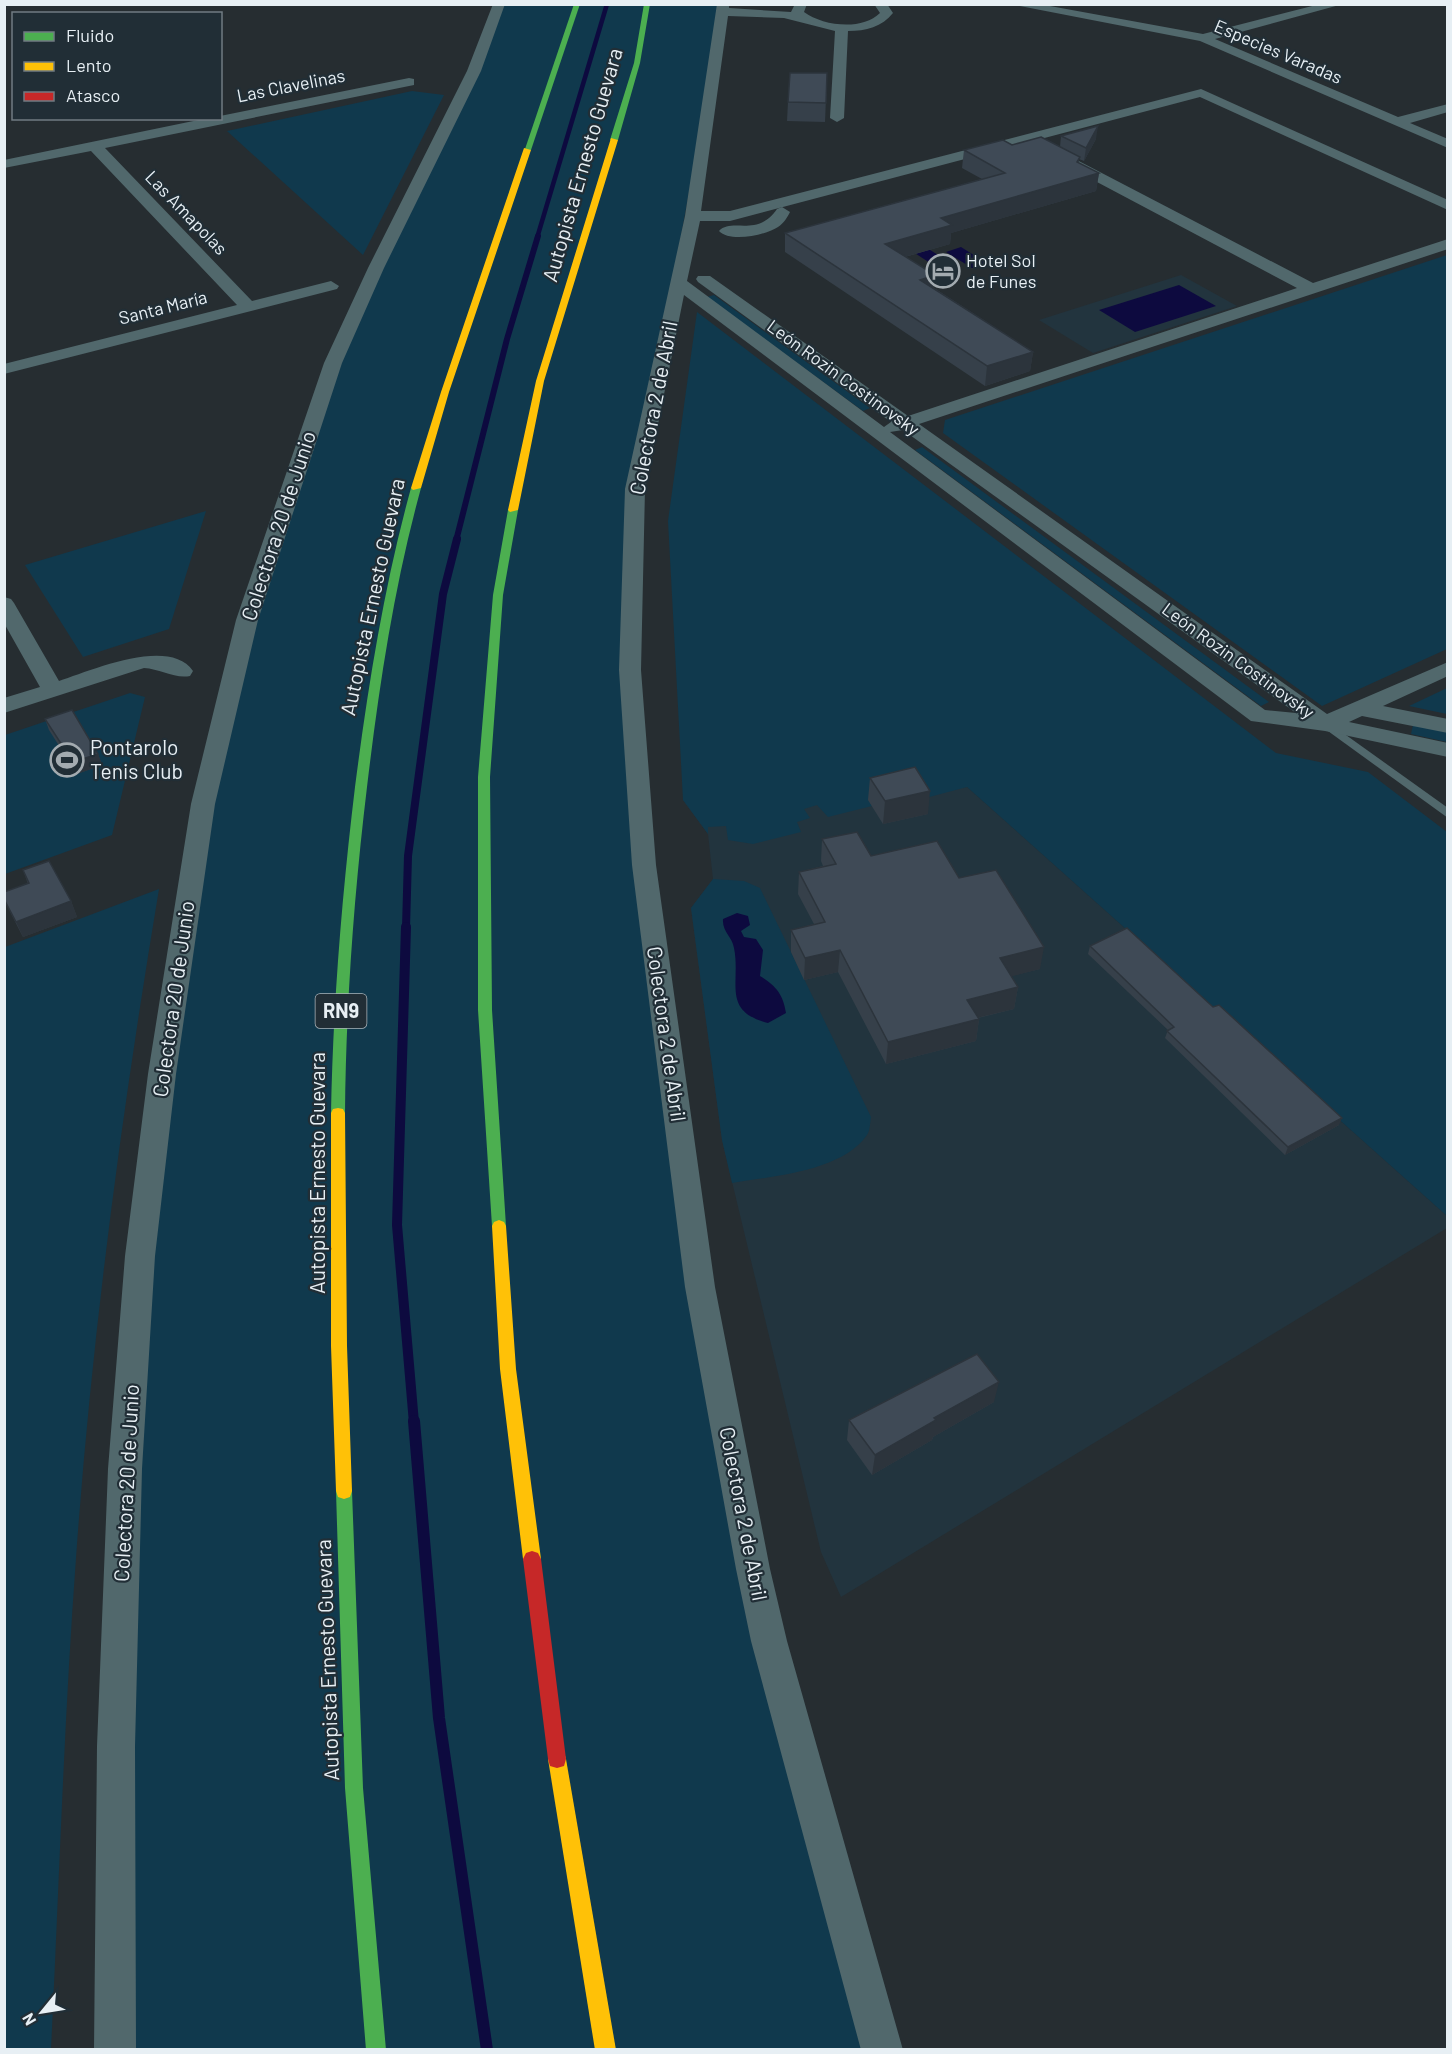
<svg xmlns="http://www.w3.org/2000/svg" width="1452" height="2054" font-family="Barlow,sans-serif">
	<rect width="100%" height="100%" fill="#262d31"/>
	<g fill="#22343e">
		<polygon points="1181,275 1237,306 1093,353 1039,320"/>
		<polygon points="967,787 1447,1216 1447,1228 841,1597 821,1552 722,1140 691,908 713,879 708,834 683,800"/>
	</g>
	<g fill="#10394d">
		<polygon points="499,5 723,5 635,489 630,670 700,1287 882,2049 115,2050 125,1469 203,804 333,363"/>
		<polygon points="412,91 444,95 363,255 227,131"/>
		<polygon points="1447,255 1447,649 1322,706 943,433 945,420"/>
		<polygon points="714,295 870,408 863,411 707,297"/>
		<polygon points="697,312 1276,753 1368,772 1447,832 1447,1216 967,787 918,800 869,801 872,806 828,817 817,805 804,809 810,818 797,822 801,832 753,844 728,840 726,826 708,827 708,834 683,800 668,521"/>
		<polygon points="922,447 1269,702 1261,706 915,450"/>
		<polygon points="206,511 169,629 83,657 25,565"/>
		<polygon points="1447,688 1447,714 1409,706"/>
		<polygon points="130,693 145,697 112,835 5,874 5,735"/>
		<polygon points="1413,725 1447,732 1447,742 1411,734"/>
		<path d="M713 879 744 881 760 888 871 1117C870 1123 870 1131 867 1135 841 1172 772 1176 732 1183L722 1140 691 908Z"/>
		<path d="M159 889C122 1111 92 1333 76 1558 64 1721 59 1886 51 2049H5V947Z"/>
	</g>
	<g fill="#0d0a3f">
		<polygon points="924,246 955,266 941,270 910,250"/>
		<polygon points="961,247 988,264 972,268 946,252"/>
		<polygon points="1179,285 1216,306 1135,332 1099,310"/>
		<path d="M737 913 748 916 750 925 741 931 744 937 756 939 763 950 760 976C776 986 783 994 786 1013L768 1023C721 1011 741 982 734 948 732 936 722 932 723 919Z"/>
	</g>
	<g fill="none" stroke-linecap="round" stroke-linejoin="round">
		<polyline stroke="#0d0a3f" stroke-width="4.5" points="537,238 607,4"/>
		<polyline stroke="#0d0a3f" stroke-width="6" points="456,541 507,339 538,236"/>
		<polyline stroke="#0d0a3f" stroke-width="8" points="406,928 408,856 443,594 457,539"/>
		<polyline stroke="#0d0a3f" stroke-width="10" points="406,927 397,1225 414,1423"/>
		<polyline stroke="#0d0a3f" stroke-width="12" points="414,1421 439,1718 487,2050"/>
		<polygon fill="#51686c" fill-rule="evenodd" points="1325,720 1448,808 1448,818 1321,726 1321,722"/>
		<g fill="#51686c" fill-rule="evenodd">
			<polygon points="493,4 505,4 481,71 384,268 342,363 258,620 215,804 176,1074 155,1256 142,1469 135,1746 136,2050 94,2050 97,1746 108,1469 125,1256 148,1074 191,804 236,620 324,363 368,268 467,71"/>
			<path d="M717 4H729V8L791 12 795 4H807L804 12C823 26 862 31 880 13L874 4H887L893 13C882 27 866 31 848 31L844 118 837 122 830 118 835 31 784 18 728 16 701 211H730L1201 89 1448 200V210L1200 97 730 221H700L687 281 884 427 891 422 698 282 696 279 698 276H710L908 416 1297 288 1063 164 1061 161 1063 158H1073L1313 283 1448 239V249L919 424 1327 714 1448 662V676L1383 706 1448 719V733L1362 716 1349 722 1448 743V757L1325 731 1251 721 684 295 645 489 641 670 656 865 715 1287 770 1569 787 1641 903 2050H861L751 1641 736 1569 685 1287 632 865 619 670 625 489 685 216ZM903 430 1296 713 1265 710 890 432Z"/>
			<polygon points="1010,4 1039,4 1203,34 1320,4 1343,4 1215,39 1398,117 1448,104 1448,112 1410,123 1448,139 1448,148 1200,41"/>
			<polygon points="409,78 414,79 414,85 105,148 252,301 331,281 339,286 337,289 4,374 4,364 237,305 91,151 4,168 4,160 208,118 220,118 220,116"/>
			<path d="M782 207 790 212C787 218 784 223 778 227 766 235 730 243 719 231 732 217 757 238 777 209Z"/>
			<path d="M4 597 11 599 14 603 59 681C90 671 169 636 193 671L190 676C175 679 160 669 144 668L4 713V698L40 687 4 623Z"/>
		</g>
		<g fill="#4caf50" fill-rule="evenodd">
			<polygon points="574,4 580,4 531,150 524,152"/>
			<polygon points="644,4 650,4 640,63 618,140 614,142 610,140 634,63"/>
			<path d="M416 485 421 488C394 586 379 686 367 787 354 895 346 1004 345 1113L343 1117H333L331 1113C333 1004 342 895 355 787 368 686 384 586 411 488Z"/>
			<polygon points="513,507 518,510 503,595 490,777 492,1010 506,1226 504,1230 499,1232 494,1230 492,1226 478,1010 478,777 493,595 508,510"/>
			<polygon points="344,1483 350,1485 352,1491 363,1788 386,2050 366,2050 345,1788 336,1491 338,1485"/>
		</g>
		<g fill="#ffc107" fill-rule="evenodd">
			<polygon points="611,138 618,140 544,381 518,510 510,512 508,510 536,381"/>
			<polygon points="524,148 531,150 449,392 421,488 413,490 411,488 441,392"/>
			<polygon points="338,1108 343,1109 345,1113 347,1346 352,1491 350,1497 344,1499 338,1497 336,1491 331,1346 331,1113 333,1109"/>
			<polygon points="499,1220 504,1222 506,1226 516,1369 541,1559 538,1565 532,1567 526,1565 523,1559 500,1369 492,1226 494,1222"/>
			<polygon points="557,1750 564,1752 566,1759 616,2050 595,2050 548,1759 550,1752"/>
		</g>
		<polygon fill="#c62828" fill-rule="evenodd" points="532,1551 538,1553 541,1559 566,1759 564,1766 557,1768 550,1766 548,1759 523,1559 526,1553"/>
	</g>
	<g fill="#36404a">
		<polygon points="827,73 825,122 787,121 788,102"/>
		<polygon points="1061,136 1096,139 1084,161 1079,159 1079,163 1099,173 1096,191 951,233 950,244 905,257 934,288 1033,352 1030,371 985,386 785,252 785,233 982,179 962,168 964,150 1012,145 1060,147"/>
		<polygon points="45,719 98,754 102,765 77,774 49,730"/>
		<polygon points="870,778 928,814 883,824 868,800"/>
		<polygon points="822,839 871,856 959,878 1040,969 1011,976 1018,987 1014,1009 978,1018 979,1019 976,1041 886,1064 838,972 804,980 791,952 791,930 814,924 798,894 799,872 823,866 821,861"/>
		<polygon points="23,870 71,901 77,917 23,937 4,900 28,884"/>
		<polygon points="1090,946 1339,1125 1285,1155 1165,1038 1168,1030 1088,954"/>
		<polygon points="994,1402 933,1437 932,1440 872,1475 847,1440 849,1420"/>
	</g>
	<g fill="#2c343c">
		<polygon points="1098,126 1096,139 1084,161 1086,148"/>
		<polygon points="1099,173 1096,191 951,233 950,244 883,263 885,244 941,218"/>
		<polygon points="935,275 933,295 920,280"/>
		<polygon points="1033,352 1030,371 985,386 987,366"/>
		<polygon points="98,754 102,765 77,774 73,762"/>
		<polygon points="930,791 928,814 883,824 885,801"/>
		<polygon points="71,901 77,917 23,937 16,922"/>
		<polygon points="1044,947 1040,969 997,980 1000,958"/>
		<polygon points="840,950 838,972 804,980 805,958"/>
		<polygon points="1018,987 1014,1009 964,1021 967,1000"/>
		<polygon points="979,1019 976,1041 886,1064 888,1042"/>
		<polygon points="1342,1118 1339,1125 1285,1155 1288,1147"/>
		<polygon points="999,1382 994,1402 933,1437 932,1440 872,1475 875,1455 934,1418"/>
	</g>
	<g fill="#3f4a56" stroke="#2c343c" stroke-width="1.5">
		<polygon points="790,73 827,73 826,103 788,102"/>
		<polygon points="1098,126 1086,148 1061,136"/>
		<polygon points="1041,137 1080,157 1077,162 1099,173 941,218 952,225 885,244 935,275 920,280 1033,352 987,366 785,233 1005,173 964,150 1003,140 1012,145"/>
		<polygon points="72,710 98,754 73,762 45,719"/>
		<polygon points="915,767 930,791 885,801 870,778"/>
		<polygon points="857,832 871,856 937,841 959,878 996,870 1044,947 1000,958 1018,987 967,1000 979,1019 888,1042 840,950 805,958 791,930 825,922 799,872 836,864 822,839"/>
		<polygon points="49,861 71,901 16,922 4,899 4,892 29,883 23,870"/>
		<polygon points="1127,928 1213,1007 1219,1005 1342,1118 1288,1147 1167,1031 1174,1027 1090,946"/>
		<polygon points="977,1354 999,1382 934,1418 936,1420 875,1455 849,1420"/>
	</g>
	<defs>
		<g id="hotel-ring" transform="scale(1.725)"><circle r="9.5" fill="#212e36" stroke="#a3abb0" stroke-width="1.5"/><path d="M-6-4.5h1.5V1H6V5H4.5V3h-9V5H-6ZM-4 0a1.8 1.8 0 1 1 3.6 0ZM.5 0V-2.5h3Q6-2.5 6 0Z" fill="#a3abb0"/></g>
		<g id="stadium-ring" transform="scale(1.725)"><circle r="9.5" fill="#212e36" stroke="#a3abb0" stroke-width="1.5"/><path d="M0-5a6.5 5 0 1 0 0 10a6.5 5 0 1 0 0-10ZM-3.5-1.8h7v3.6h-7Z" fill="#a3abb0"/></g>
	</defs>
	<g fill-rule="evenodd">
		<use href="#hotel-ring" x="943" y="271"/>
		<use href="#stadium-ring" x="67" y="760"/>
	</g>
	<g text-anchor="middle" stroke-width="4.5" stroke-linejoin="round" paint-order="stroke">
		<g font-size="18" fill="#e7eff4" stroke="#212e36">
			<text transform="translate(1278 52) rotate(23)" y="6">Especies Varadas</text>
			<text transform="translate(291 86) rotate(-11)" y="6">Las Clavelinas</text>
			<text transform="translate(186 213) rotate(46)" y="6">Las Amapolas</text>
			<text transform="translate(163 308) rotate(-14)" y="6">Santa María</text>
			<text transform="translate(843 378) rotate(36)" y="6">León Rozin Costinovsky</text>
			<text transform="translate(1238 661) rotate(36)" y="6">León Rozin Costinovsky</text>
		</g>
		<g font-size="18" fill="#e7eff4" stroke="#212e36" text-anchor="start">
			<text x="966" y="267">Hotel Sol<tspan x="966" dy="21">de Funes</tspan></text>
		</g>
		<rect fill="#212e36" stroke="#acb5bb" stroke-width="1.5" x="315.5" y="994" width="51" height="34" rx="4.5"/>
		<g font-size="20" font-weight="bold" fill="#e7eff4">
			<text x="341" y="1018">RN9</text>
		</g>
		<g font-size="21" fill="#e7eff4" stroke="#212e36">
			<text transform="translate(583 165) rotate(-74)" y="7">Autopista Ernesto Guevara</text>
			<text transform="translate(654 408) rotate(-79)" y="7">Colectora 2 de Abril</text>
			<text transform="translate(279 526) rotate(-72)" y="7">Colectora 20 de Junio</text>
			<text transform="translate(373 597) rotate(-78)" y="7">Autopista Ernesto Guevara</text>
			<text transform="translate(174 999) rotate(-82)" y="7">Colectora 20 de Junio</text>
			<text transform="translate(666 1034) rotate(82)" y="7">Colectora 2 de Abril</text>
			<text transform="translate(318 1173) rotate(-90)" y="7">Autopista Ernesto Guevara</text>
			<text transform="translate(127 1483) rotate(-87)" y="7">Colectora 20 de Junio</text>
			<text transform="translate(743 1514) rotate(79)" y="7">Colectora 2 de Abril</text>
			<text transform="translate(328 1660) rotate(-92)" y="7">Autopista Ernesto Guevara</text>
		</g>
		<g font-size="21" fill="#e7eff4" stroke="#212e36" text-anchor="start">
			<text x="90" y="755">Pontarolo<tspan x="90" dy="24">Tenis Club</tspan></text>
		</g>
	</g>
	<rect width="1452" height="2054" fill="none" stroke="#e7eff4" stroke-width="12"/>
	<rect x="12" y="12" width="210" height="108" fill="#212e36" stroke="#707b82" stroke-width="1.5"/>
	<rect x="24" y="32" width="30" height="9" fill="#4caf50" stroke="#707b82" stroke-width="1.5"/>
	<text x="66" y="42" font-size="18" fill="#e7eff4">Fluido</text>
	<rect x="24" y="62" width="30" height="9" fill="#ffc107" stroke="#707b82" stroke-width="1.5"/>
	<text x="66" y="72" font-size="18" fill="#e7eff4">Lento</text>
	<rect x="24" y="92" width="30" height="9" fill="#c62828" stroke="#707b82" stroke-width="1.5"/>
	<text x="66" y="102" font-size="18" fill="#e7eff4">Atasco</text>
	<g transform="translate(42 2012) rotate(240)" stroke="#212e36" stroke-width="4.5" paint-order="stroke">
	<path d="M0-4.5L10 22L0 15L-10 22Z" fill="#e7eff4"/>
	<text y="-9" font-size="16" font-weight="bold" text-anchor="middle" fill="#e7eff4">N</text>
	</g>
</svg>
